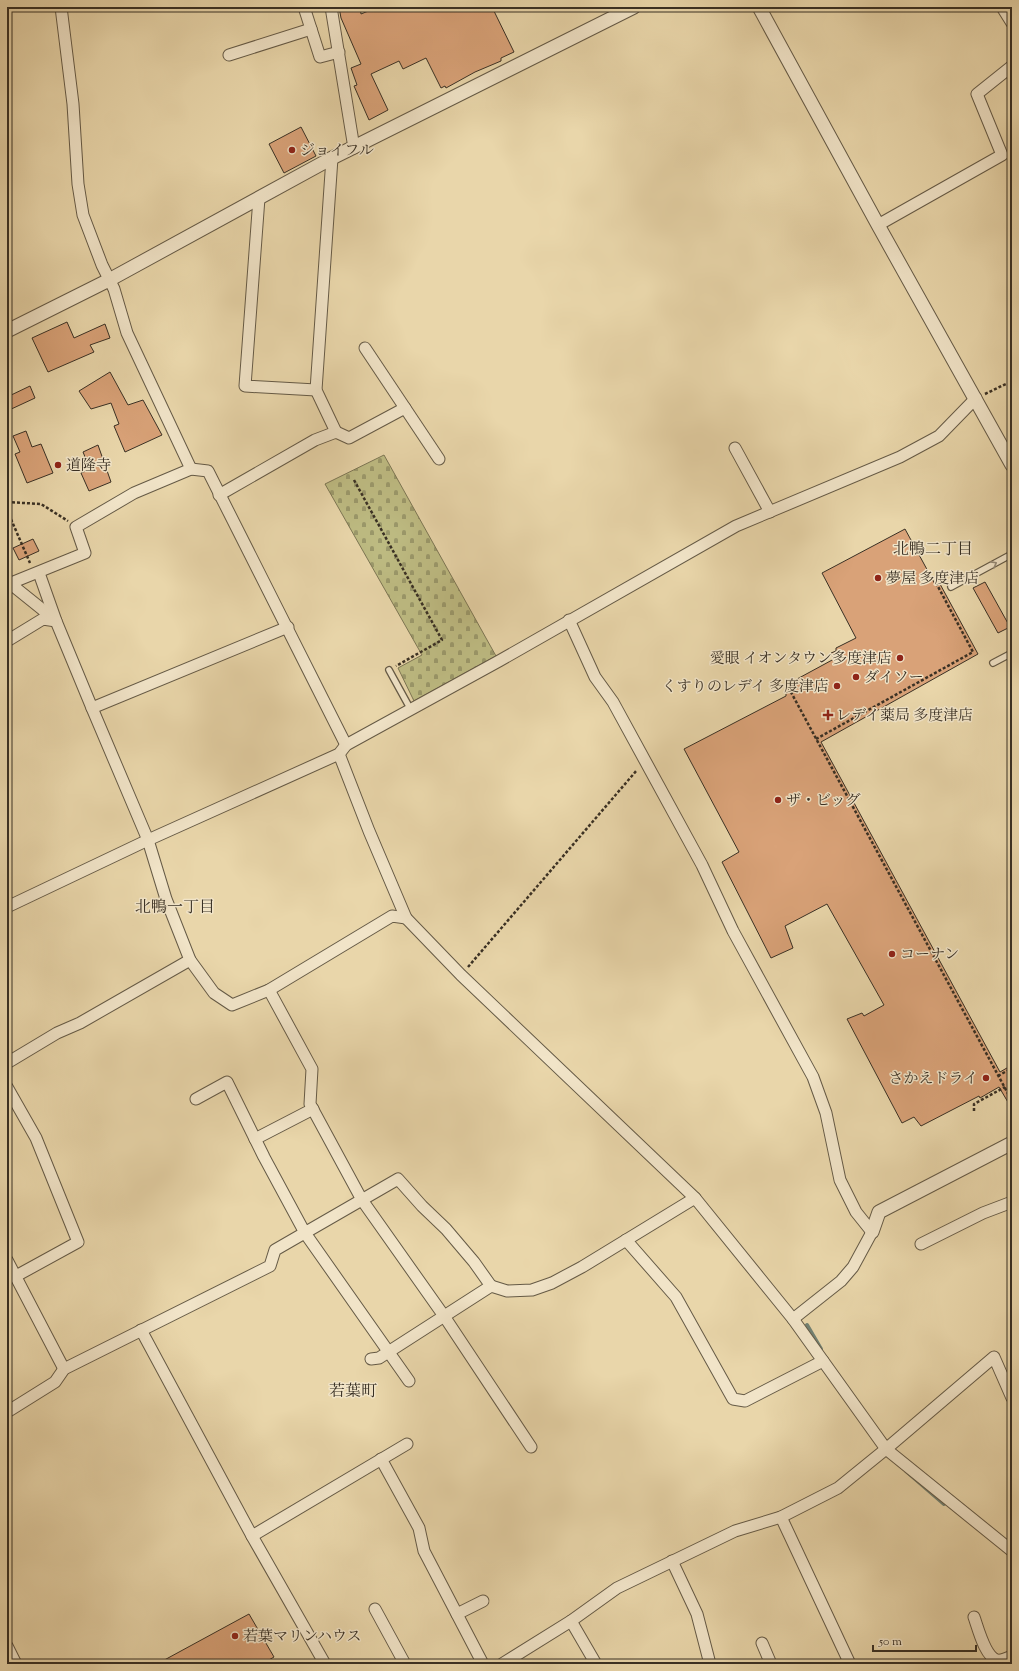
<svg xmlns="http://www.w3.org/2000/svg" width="1019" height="1671" font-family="'Sorts Mill Goudy','Noto Serif JP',serif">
	<defs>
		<pattern id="cemetery-stones" width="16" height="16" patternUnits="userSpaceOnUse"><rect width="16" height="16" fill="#bebc83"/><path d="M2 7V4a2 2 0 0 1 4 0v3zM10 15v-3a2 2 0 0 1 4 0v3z" fill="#9b996b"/></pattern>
	</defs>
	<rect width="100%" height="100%" fill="#e9d6aa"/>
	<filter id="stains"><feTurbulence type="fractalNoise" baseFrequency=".005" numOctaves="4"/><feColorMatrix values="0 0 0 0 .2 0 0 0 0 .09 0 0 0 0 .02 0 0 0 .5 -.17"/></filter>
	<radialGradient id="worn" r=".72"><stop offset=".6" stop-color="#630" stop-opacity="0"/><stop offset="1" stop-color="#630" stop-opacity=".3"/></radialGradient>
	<polygon fill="url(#cemetery-stones)" stroke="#7c7654" points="384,455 496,656 414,701 398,668 422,655 325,484"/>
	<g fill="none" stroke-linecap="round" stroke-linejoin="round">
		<g stroke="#718274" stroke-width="4">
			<polyline points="807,1325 821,1349"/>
			<polyline points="906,1471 944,1504"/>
		</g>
	</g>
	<g fill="#d9a278" stroke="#393024">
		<polygon points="339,7 360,7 361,14 378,7 492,7 514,52 501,58 501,61 475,72 446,88 445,86 441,88 426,58 403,69 399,61 371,74 388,110 369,120 354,86 357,85 351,68 361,64 341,18"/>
		<polygon points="301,127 316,156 284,173 269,144"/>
		<polygon points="67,322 74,338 105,324 110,338 90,345 94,352 48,372 32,338"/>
		<polygon points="110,372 128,405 143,400 162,435 125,452 114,426 119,424 111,403 91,409 79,391"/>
		<polygon points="30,386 35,398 7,411 7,397"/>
		<polygon points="26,431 32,447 41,444 53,473 27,483 15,454 20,452 13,436"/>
		<polygon points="98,445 111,482 89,491 81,473 90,469 83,452"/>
		<polygon points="905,529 936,586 940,584 978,654 821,742 1000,1072 1012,1065 1012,1109 999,1087 980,1098 979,1096 921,1126 914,1117 902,1123 847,1019 862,1013 864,1016 884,1005 827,904 785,926 793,948 771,958 722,862 739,852 684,749 786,696 786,685 834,659 831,653 836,651 836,648 856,638 822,573"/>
		<polygon points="33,539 39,551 19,560 13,548"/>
		<polygon points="985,582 1010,627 998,633 973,588"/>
		<polygon points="249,1614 274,1657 262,1664 157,1664"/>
	</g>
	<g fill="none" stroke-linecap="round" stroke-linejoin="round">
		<g stroke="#655a46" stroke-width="8">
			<g id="service">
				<polyline points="951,587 1012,554"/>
				<polyline points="993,663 1012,653"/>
				<polyline points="389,670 411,710"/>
			</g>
		</g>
		<g stroke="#655a46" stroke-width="13">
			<g id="minor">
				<polyline points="61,7 73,104 78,184 83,215 102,265 114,289 127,333 191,469"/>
				<polyline points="304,7 320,57 339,52"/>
				<polyline points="331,7 354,148"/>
				<polyline points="1002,7 1012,23"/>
				<polyline points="229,55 311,29"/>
				<polyline points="332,158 316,390 336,432"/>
				<polyline points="259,198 245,386 316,390"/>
				<polyline points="878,225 1002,155 977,94 1012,66"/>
				<polyline points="365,348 439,459"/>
				<polyline points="735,448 770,512"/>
				<polyline points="219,495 315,440 336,432 349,438 405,408"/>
				<polyline points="39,573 56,621 92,708 148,840 166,899 190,960 214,993 232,1005 269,990 392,916 406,918"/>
				<polyline points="7,581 53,618"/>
				<polyline points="11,583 85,553 76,527 134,493 191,469 208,471 346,745"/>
				<polyline points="569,620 595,677 613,702 702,865 733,931 813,1077 826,1113 840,1180 856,1212 872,1232 853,1267 841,1281 793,1319"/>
				<polyline points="7,641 43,619 56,621"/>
				<polyline points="92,708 288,627"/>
				<polyline points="339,754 369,831 406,918 461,975 695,1198 793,1319 886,1449 1012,1551"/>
				<polyline points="7,907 148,840 339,754 346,745 499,661 736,526 900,457 939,436 976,398"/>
				<polyline points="269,990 312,1069 310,1104 362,1200 444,1316 531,1447"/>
				<polyline points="7,1063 57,1033 80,1023 190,960"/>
				<polyline points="7,1087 36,1138 78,1242 16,1276"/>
				<polyline points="196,1099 227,1082 264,1157 305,1233 409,1381"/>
				<polyline points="255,1139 313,1109"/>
				<polyline points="626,1240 676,1297 733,1399 745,1401 823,1361"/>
				<polyline points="921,1244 983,1213 1012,1202"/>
				<polyline points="7,1260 64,1369"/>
				<polyline points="141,1330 252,1536 325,1664"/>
				<polyline points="371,1359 379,1358 491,1286 507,1291 532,1290 552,1283 582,1267 695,1198"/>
				<polyline points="7,1412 55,1382 64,1369 270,1266 275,1250 398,1179 422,1206 446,1229 474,1262 491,1286"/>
				<polyline points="381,1459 419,1528 424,1551 483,1664"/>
				<polyline points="781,1517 850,1664"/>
				<polyline points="252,1536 407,1444"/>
				<polyline points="672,1561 697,1614 710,1664"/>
				<polyline points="375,1609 405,1664"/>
				<polyline points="457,1614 483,1601"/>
				<path d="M974 1617C978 1628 985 1657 997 1660 1002 1661 1007 1658 1012 1656"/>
				<polyline points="571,1621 596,1664"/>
				<polyline points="762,1643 771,1664"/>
				<polyline points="7,1646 16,1664"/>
				<polyline points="502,1664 571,1621 617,1588 735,1531 781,1517 838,1488 886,1449 994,1357 1012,1398"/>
			</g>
		</g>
		<g stroke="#655a46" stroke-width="15">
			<g id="tertiary">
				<polyline points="759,7 878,225 1012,465"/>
				<polyline points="7,331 109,280 332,158 634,7"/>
				<polyline points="872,1232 879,1212 1012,1143"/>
			</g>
		</g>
		<g stroke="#393024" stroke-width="2.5" stroke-dasharray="3 2" stroke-linecap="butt">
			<polyline points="985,394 1012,381"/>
			<polyline points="354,480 442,640 396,666"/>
			<polyline points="7,502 41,504 68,521"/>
			<polyline points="7,510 30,563"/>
			<polyline points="786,683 1012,1101"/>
			<polyline points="816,739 973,652 935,581"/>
			<polyline points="468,967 637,770"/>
			<polyline points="998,1076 1012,1068"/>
			<polyline points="974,1111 974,1104 1005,1087"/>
		</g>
		<use href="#service" stroke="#f1e4c8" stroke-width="5.5"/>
		<use href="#minor" stroke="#f1e4c8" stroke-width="11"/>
		<use href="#tertiary" stroke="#f1e4c8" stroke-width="13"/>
	</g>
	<defs><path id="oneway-chevron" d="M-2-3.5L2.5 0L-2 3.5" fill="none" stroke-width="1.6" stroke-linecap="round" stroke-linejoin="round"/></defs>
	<use stroke="#958a76" href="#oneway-chevron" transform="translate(994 564) rotate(-28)"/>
	<g fill="#8f2418" stroke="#f1e4c8" stroke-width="1.5">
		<circle cx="292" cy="150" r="4"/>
		<circle cx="58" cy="465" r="4"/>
		<circle cx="878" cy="578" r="4"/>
		<circle cx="900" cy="658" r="4"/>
		<circle cx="856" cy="677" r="4"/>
		<circle cx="837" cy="686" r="4"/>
		<path d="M826 709h4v4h4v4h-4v4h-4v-4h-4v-4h4z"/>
		<circle cx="778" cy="800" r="4"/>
		<circle cx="892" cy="954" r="4"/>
		<circle cx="986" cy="1078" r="4"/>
		<circle cx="235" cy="1636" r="4"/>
	</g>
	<g text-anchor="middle" stroke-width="3" stroke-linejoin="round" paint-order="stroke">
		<g font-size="15" fill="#393024" stroke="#f1e4c8" text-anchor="start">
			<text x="300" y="155">ジョイフル</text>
			<text x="66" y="470">道隆寺</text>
			<text x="886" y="583">夢屋 多度津店</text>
			<text x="892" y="663" text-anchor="end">愛眼 イオンタウン多度津店</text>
			<text x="864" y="682">ダイソー</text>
			<text x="829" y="691" text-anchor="end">くすりのレデイ 多度津店</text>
			<text x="836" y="720">レデイ薬局 多度津店</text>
			<text x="786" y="805">ザ・ビッグ</text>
			<text x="900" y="959">コーナン</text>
			<text x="978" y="1083" text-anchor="end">さかえドライ</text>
			<text x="243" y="1641">若葉マリンハウス</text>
		</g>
		<g font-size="16" fill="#393024" stroke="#f1e4c8">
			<text x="933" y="554">北鴨二丁目</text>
			<text x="175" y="912">北鴨一丁目</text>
			<text x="353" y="1396">若葉町</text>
		</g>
	</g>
	<rect width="1019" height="1671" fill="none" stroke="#e9d6aa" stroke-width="24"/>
	<rect x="8" y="8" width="1003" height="1655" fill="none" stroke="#393024" stroke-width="2"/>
	<rect x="12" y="12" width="995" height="1647" fill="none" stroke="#393024"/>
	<path d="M873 1645v6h103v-6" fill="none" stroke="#393024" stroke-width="2"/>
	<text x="879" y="1645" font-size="12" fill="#393024" stroke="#f1e4c8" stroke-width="3" paint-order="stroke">50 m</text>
	<rect width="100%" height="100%" filter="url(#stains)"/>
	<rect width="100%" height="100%" fill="url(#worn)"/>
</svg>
